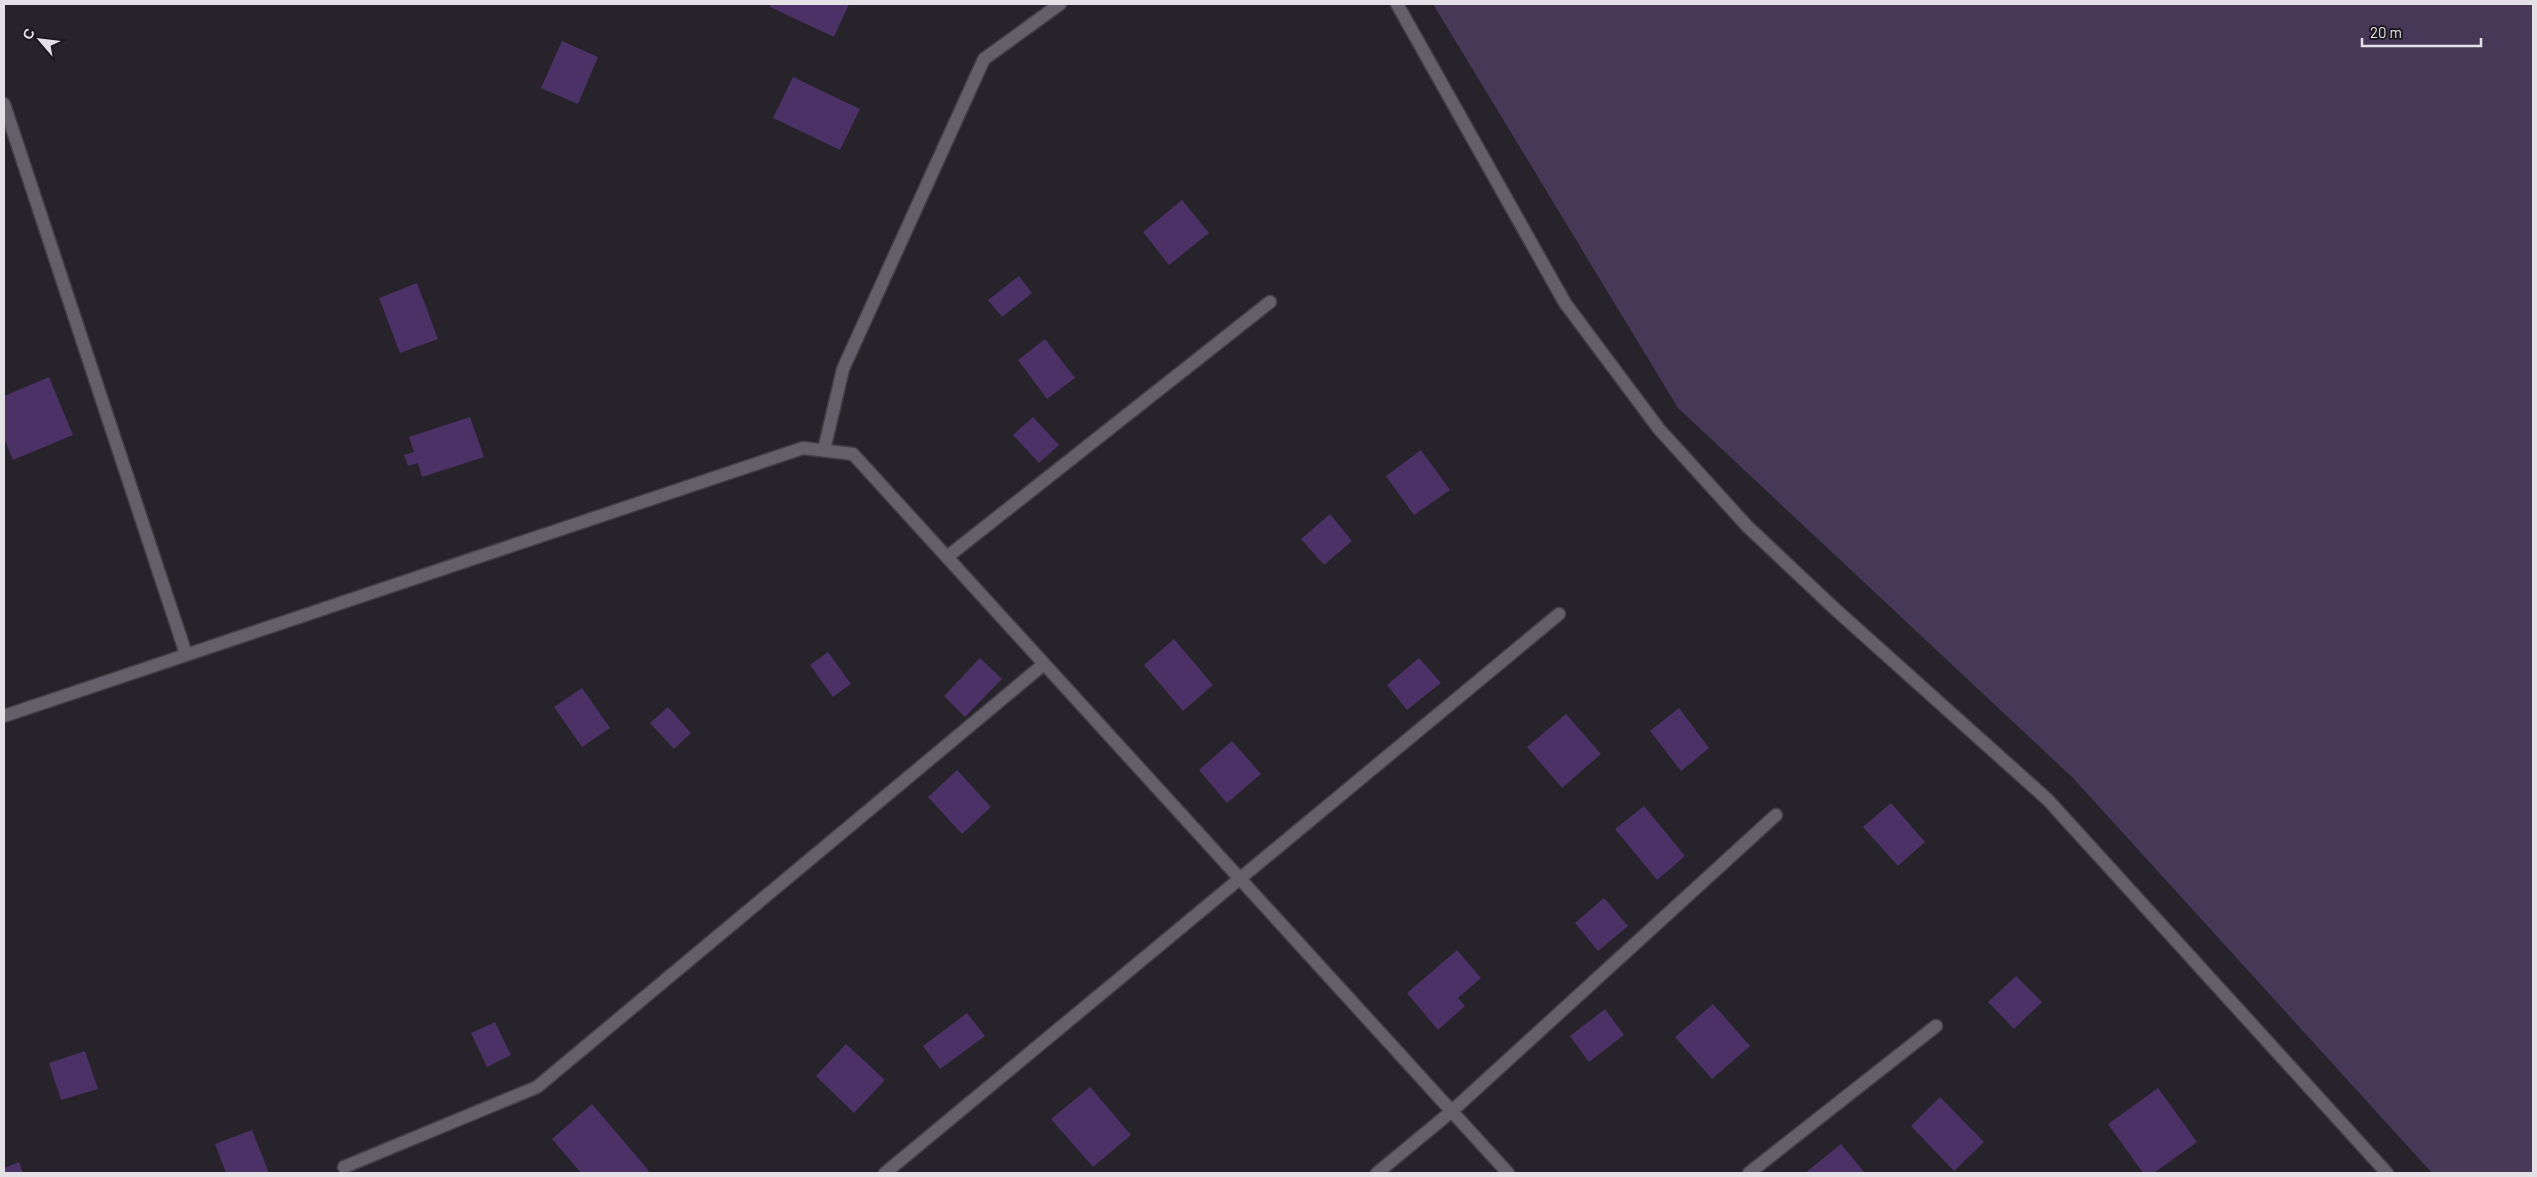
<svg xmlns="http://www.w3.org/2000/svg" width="2537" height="1177" font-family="Barlow,sans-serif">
	<rect width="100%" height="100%" fill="#26232b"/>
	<polygon fill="#473858" points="1433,4 2533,4 2533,1173 2432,1173 2073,778 1678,408"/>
	<g fill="#4b3165">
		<polygon points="771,4 849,4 834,37 770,7"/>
		<polygon points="562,41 598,57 578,104 541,88"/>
		<polygon points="793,77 860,109 840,150 773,118"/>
		<polygon points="1182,200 1209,233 1169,265 1143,232"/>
		<polygon points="1019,276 1032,293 1002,317 988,300"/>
		<polygon points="417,283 438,339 400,353 379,298"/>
		<polygon points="1045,339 1075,378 1047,399 1018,360"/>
		<polygon points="49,377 73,435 13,460 4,438 4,396"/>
		<polygon points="470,417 484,457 422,477 418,463 408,466 404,455 414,452 409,437"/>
		<polygon points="1033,417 1059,445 1039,463 1013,435"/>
		<polygon points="1421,450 1450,490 1414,515 1386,476"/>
		<polygon points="1330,514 1352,541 1324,565 1301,539"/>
		<polygon points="1174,639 1213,685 1183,711 1144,665"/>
		<polygon points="828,652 851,684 833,697 810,665"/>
		<polygon points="980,658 1002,679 965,717 944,696"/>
		<polygon points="1419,658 1441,683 1407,710 1387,685"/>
		<polygon points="582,688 610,728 582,747 554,707"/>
		<polygon points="668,707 691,733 674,749 650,723"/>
		<polygon points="1679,708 1709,748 1681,771 1650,731"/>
		<polygon points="1566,714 1601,754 1562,788 1527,747"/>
		<polygon points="1232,741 1261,774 1227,803 1199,770"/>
		<polygon points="957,770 991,807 962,834 928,797"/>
		<polygon points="1891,803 1925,842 1898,866 1863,827"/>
		<polygon points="1644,806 1685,856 1657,880 1615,829"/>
		<polygon points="1604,898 1628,926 1598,951 1575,923"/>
		<polygon points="1457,950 1481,978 1458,998 1465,1006 1438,1030 1407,993"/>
		<polygon points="2016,976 2042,1002 2014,1029 1988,1002"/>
		<polygon points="1713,1004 1750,1046 1712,1079 1675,1037"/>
		<polygon points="1605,1009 1624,1035 1589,1062 1570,1036"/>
		<polygon points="967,1013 985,1036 940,1069 923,1046"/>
		<polygon points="495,1022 511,1055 487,1067 471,1033"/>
		<polygon points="846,1044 885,1080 854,1113 816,1076"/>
		<polygon points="85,1051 98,1089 61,1100 49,1063"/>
		<polygon points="1090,1087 1131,1135 1093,1167 1051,1119"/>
		<polygon points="2158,1088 2197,1142 2154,1173 2143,1173 2108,1124"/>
		<polygon points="1940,1097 1984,1142 1954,1171 1911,1126"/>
		<polygon points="592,1104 649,1171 646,1173 581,1173 552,1139"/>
		<polygon points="252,1130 269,1173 226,1173 215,1144"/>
		<polygon points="1841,1144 1865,1173 1805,1173"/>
		<polygon points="19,1162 23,1173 4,1173 4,1168"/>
	</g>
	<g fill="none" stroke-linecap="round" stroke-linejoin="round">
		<g stroke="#423f46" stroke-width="15">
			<g id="service">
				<polyline points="4,104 186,654"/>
				<polyline points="824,450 843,369 984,59 1060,4"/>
				<polyline points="947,557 1270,302"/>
				<polyline points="344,1167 537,1087 1044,664"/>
				<polyline points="885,1173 1559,614"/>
				<polyline points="1377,1173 1452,1111 1776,815"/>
				<polyline points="1749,1173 1936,1026"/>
			</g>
		</g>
		<g stroke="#423f46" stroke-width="15">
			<g id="minor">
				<polyline points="1397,4 1565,303 1659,429 1747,526 1835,609 2048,800 2387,1173"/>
				<polyline points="4,716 803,448 853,454 1508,1173"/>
			</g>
		</g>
		<use href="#service" stroke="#64606a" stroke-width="12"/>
		<use href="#minor" stroke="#64606a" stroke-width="12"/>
	</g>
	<rect width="2537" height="1177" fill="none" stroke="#e3e0e6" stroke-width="10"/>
	<g transform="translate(40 40) rotate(298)" stroke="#1d1921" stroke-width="4" paint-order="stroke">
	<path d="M0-4L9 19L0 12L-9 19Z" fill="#e3e0e6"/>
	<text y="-8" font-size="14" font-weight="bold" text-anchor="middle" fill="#e3e0e6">С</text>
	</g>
	<path d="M2362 38v8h119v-8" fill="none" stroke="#e3e0e6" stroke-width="2.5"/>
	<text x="2370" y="38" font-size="15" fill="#e3e0e6" stroke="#1d1921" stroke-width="4" paint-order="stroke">20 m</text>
</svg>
